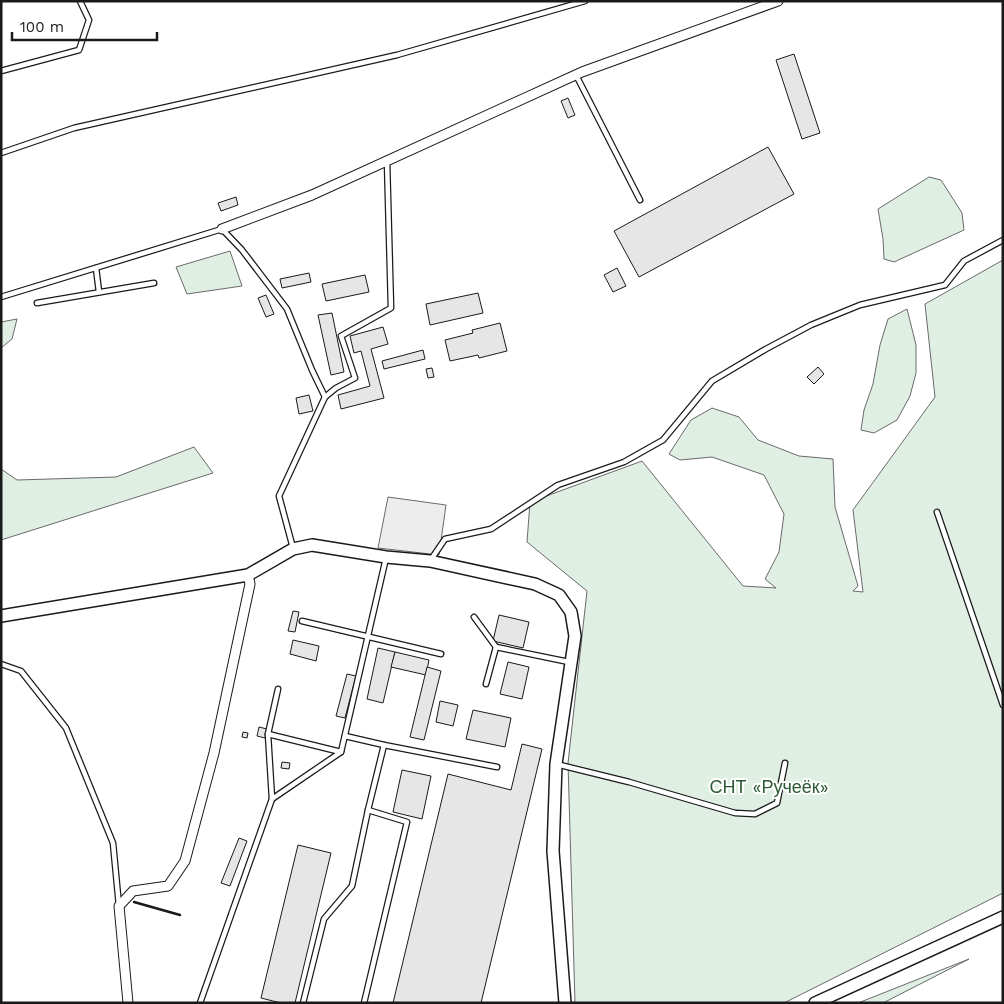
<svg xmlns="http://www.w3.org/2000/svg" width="1004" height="1004" font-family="'Work Sans',sans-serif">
	<rect width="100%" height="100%" fill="#fff"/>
	<g fill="#e0efe3" stroke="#6a6a6a">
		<polygon points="929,177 941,180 962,213 964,230 894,262 884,259 883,239 878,209"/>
		<polygon points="230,251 242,286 187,294 176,267"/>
		<polygon points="1003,260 1003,893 784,1003 575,1003 568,763 587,591 527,542 530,502 642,461 743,586 776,588 765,579 779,552 784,514 764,475 712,457 680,460 669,454 691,420 712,408 739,417 758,440 799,456 833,459 835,507 858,586 853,591 863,592 853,510 935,397 925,304"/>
		<polygon points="907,309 916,345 916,373 910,396 897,420 874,433 861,430 864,410 873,384 880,345 888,319"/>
		<polygon points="17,319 12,339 1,348 1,322"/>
		<polygon points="194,447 213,473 1,540 1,469 17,480 116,477"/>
		<polygon points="969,959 883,1003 858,1003"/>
	</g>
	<polygon fill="#ededed" stroke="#6a6a6a" points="388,497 446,505 439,555 378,548"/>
	<g fill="#e6e6e6" stroke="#1a1a1a">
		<polygon points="794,54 820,133 802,139 776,60"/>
		<polygon points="568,98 575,115 568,118 561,101"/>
		<polygon points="768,147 794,194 639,277 614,231"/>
		<polygon points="236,197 238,205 221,211 218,203"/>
		<polygon points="617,268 626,286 613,292 604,275"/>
		<polygon points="309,273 311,282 282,288 280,279"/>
		<polygon points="365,275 369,292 326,301 322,284"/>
		<polygon points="478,293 483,313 430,325 426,304"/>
		<polygon points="266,295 274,314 266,317 258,298"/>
		<polygon points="332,313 344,372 331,375 318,315"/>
		<polygon points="500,323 507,351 479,358 478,355 450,361 445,340 473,333 472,330"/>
		<polygon points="383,327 388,344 371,349 384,398 341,409 338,395 370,386 361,351 354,353 350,336"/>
		<polygon points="423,350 425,359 384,369 382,361"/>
		<polygon points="818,367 824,374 814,384 807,377"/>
		<polygon points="432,368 434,377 428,378 426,369"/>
		<polygon points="309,395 313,411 299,414 296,398"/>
		<polygon points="293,611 299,612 295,632 288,631"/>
		<polygon points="499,615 529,622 523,648 493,641"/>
		<polygon points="293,640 319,646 316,661 290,654"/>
		<polygon points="378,648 395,652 383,703 367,699"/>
		<polygon points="395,652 429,660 426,675 391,667"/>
		<polygon points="508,662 529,667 522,699 500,694"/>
		<polygon points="427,667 441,671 424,740 410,737"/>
		<polygon points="347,674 356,676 345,718 336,716"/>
		<polygon points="440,701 458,705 453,726 436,722"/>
		<polygon points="473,710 511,718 505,747 466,739"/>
		<polygon points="259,727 267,729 265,738 257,736"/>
		<polygon points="243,732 248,733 247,738 242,737"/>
		<polygon points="522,744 542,749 481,1003 393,1003 448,774 511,790"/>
		<polygon points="282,762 290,763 289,769 281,768"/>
		<polygon points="402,770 431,776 422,819 393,812"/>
		<polygon points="239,838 247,841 230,886 221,883"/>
		<polygon points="298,845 331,853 295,1003 281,1003 261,998"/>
	</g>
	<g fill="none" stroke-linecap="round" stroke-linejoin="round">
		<g stroke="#1a1a1a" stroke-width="7">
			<g id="service">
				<polyline points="1,71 79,50 89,20 80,1"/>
				<polyline points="576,75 640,200"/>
				<polyline points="1,153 74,128 397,55 585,1"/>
				<polyline points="96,268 99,292"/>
				<polyline points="1,297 222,229 242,250 287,309 312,370 325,397"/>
				<polyline points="37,303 154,283"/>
				<polyline points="937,512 1003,705"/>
				<polyline points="293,548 279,496 325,397 336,388 355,378 341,336 391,308 387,161"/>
				<polyline points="430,561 445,539 491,529 558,485 624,462 663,440 712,381 766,349 811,325 860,305 945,285 964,261 1003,240"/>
				<polyline points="474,617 496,647 569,662"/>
				<polyline points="302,621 441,654"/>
				<polyline points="1,664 21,671 66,728 113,843 119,906"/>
				<polyline points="486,684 496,647"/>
				<polyline points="268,734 341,752"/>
				<polyline points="345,736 384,745 368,810 407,822 364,1003"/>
				<polyline points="384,745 497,767"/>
				<polyline points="556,764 629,782 735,813 755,814 777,803 785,763"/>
				<polyline points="272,799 268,734 278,689"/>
				<polyline points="200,1003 272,799 341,752 386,558"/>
				<polyline points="303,1003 324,919 352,886 368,810"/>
			</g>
		</g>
		<g stroke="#1a1a1a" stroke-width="11">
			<g id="minor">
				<polyline points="222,229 312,195 582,72 778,1"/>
				<polyline points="128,1003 119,906 133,891 168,886 185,861 214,753 250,584 248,575"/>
			</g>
		</g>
		<g stroke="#1a1a1a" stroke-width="14">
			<g id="tertiary">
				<polyline points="1,616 248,575 293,549 312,545 386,557 430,561 535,584 559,595 571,612 575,636 556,764 553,851 565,1003"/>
				<polyline points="815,1003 1003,917"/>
			</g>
		</g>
		<use href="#service" stroke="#fff" stroke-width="4.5"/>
		<use href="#minor" stroke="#fff" stroke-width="9"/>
		<use href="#tertiary" stroke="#fff" stroke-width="11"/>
		<polyline stroke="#1a1a1a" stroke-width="2.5" points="134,902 180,915"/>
	</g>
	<g text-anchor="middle" stroke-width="4" stroke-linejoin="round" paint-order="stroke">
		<g font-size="18" fill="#2b5a34" stroke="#fff">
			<text x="769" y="793">СНТ «Ручеёк»</text>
		</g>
	</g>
	<rect width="1004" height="1004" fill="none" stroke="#1a1a1a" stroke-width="5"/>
	<path d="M12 32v8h145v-8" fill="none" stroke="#1a1a1a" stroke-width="2.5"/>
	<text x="20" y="32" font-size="15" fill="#1a1a1a" stroke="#ffffff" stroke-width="4" paint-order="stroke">100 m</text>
</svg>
